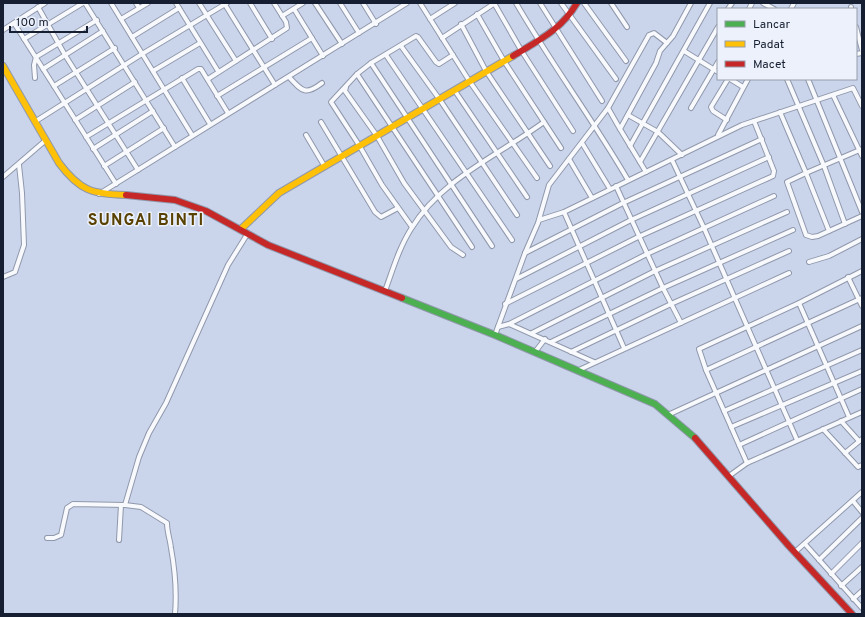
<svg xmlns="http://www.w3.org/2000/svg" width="865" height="617" font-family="Overpass,sans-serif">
	<rect width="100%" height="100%" fill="#cad5ec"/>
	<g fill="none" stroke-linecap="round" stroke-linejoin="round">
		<g stroke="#9098ab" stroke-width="6">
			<g id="street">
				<polyline points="85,3 175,147"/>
				<polyline points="111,3 192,135"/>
				<polyline points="136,3 139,8"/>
				<polyline points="176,3 218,71"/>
				<polyline points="199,3 236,61"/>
				<polyline points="224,3 275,85"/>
				<polyline points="250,3 272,39"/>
				<polyline points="315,3 342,44"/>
				<polyline points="340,3 359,33"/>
				<polyline points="363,3 376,24"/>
				<polyline points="420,3 470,82 537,178"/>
				<polyline points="494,3 521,50 573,131"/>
				<path d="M516 3C551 63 593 120 628 180"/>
				<polyline points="540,3 602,101"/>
				<polyline points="561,3 616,79"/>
				<polyline points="584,3 626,61"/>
				<polyline points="611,3 627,27"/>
				<polyline points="763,3 774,9"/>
				<polyline points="38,7 65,55 138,170"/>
				<polyline points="851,7 851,9"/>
				<polyline points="294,9 323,56"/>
				<polyline points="728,9 732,3"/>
				<polyline points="749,9 752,3"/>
				<polyline points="791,9 794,3"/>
				<polyline points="477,14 504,61 561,148"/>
				<polyline points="282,16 303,3"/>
				<polyline points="121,19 148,3"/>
				<polyline points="430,19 455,3"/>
				<polyline points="14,23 116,184"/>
				<polyline points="461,24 486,71 550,166"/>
				<polyline points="856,27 862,50"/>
				<polyline points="3,30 45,3"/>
				<polyline points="132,37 179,8"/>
				<polyline points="442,38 495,3"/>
				<polyline points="24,39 83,3"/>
				<polyline points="401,46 440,100 517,215"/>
				<polyline points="684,51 718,72"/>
				<polyline points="856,54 862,53"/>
				<polyline points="386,55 512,240"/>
				<polyline points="371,63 492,246"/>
				<polyline points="43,69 103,31"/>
				<polyline points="153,71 200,43"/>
				<polyline points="357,74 472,247"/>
				<path d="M289 77C302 91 305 96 322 83"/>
				<polyline points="35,78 34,65 36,57 97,20"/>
				<polyline points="182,78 210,124"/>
				<polyline points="208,79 287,28 286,22 274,3"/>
				<polyline points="730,79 743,87"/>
				<polyline points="787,79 824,166 845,224"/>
				<polyline points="808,79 862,212"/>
				<polyline points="54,86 115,48"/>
				<polyline points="346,87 345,91 377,136 404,183 451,247 463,255"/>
				<polyline points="455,91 527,197"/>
				<polyline points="833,95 862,156"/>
				<polyline points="217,96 312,38"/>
				<polyline points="608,108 620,129"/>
				<polyline points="691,108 718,62"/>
				<polyline points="780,112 806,173 787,182 806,235 812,237 818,236 862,216"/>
				<polyline points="628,115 658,132 682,155"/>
				<polyline points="75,120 135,82"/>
				<polyline points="727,120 713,111 711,107 728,79"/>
				<polyline points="36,121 142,54 227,3"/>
				<polyline points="321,122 375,212 381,217 398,208"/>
				<polyline points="306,135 325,167"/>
				<polyline points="718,135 748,79"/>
				<polyline points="86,137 198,69 201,69 228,113"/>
				<polyline points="582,143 610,189"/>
				<polyline points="630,146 710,3"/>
				<polyline points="93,149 153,111"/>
				<polyline points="569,159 592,198"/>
				<polyline points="672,160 704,228 797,440"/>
				<polyline points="640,162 718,27"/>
				<polyline points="104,166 164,128"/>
				<polyline points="646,172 620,129 656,63 660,51 673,36 691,3"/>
				<polyline points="3,177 46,140"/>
				<polyline points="616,186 663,288 681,323"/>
				<polyline points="99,194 407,3"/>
				<polyline points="564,212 624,348"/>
				<polyline points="539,220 564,212 742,125 853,88 862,106"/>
				<polyline points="412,227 382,185 359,145 331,102 357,74 371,63 416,36 418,37 436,62 439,64 453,55"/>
				<polyline points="829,231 806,173 862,149"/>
				<polyline points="525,253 623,203 762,139"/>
				<polyline points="809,262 829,256 862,239"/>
				<polyline points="3,277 15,272 24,245 22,193 19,165"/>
				<polyline points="848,277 862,306"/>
				<polyline points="516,279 631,220 769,157"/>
				<path d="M385 291C393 269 399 248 411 229 441 179 499 155 544 122"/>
				<polyline points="799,303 849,417"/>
				<polyline points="505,304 638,237 773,176 774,171 754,121"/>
				<polyline points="509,324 594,362"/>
				<polyline points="498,327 509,324 647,254 774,196"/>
				<polyline points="532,333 655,271 787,212"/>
				<polyline points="495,335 525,253 538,223 549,185 608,108 649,35 654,33 667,43"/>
				<polyline points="551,342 663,288 793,230"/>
				<polyline points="535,352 545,339"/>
				<polyline points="571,352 671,304 789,251"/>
				<polyline points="579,370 789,273"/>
				<polyline points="706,370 862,298"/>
				<polyline points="724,411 862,350"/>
				<polyline points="670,414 862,326"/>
				<polyline points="841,421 859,441"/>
				<polyline points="731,427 862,371"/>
				<polyline points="823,429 858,467 862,465"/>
				<polyline points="739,445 862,389"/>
				<polyline points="845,453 862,439"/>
				<polyline points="747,463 706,370 699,349 799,303 862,271"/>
				<polyline points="729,476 747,463 862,412"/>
				<polyline points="853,501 862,512"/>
				<path d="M125 505 141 507 167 523C167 532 170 539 171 548 175 570 177 591 175 614"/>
				<polyline points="47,538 54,538 61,535 67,508 73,504 125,505 139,457 149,433 166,403 228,265 248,233"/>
				<polyline points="119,540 121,505"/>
				<polyline points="805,544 862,608"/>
				<polyline points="795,552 862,492"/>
				<polyline points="819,560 862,518"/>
				<polyline points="831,574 862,543"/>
				<polyline points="841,586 862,567"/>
				<polyline points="853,599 862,591"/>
			</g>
		</g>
		<g stroke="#9098ab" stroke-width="8">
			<polyline id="fast" points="402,298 495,335 655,404 695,438"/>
		</g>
		<g stroke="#9098ab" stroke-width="8">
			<g id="slow">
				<path d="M3 66 59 163C80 191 92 194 126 195"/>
				<polyline points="241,229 279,193 513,56"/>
			</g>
		</g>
		<g stroke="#9098ab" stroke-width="8">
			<g id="jam">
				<path d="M513 56C539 40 561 30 577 3"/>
				<polyline points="126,195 175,200 206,211 268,245 402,298"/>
				<polyline points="695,438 789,546 852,614"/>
			</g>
		</g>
		<use href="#street" stroke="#f7f9fc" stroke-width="4"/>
		<use href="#fast" stroke="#4caf50" stroke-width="6"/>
		<use href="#slow" stroke="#ffc107" stroke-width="6"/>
		<use href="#jam" stroke="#c62828" stroke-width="6"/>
	</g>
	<g text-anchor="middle" stroke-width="3" stroke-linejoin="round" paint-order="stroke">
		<g font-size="16" font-weight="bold" letter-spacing="1" fill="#594101" stroke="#ecf1fb">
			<text x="146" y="225">SUNGAI BINTI</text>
		</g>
	</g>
	<rect width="865" height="617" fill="none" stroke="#161e31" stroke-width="8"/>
	<rect x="717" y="8" width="140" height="72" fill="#ecf1fb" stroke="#969daa"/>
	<rect x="725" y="21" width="20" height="6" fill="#4caf50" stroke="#969daa"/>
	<text x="753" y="28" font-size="12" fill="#161e31">Lancar</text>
	<rect x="725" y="41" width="20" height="6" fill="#ffc107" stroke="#969daa"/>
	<text x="753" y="48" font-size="12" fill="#161e31">Padat</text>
	<rect x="725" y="61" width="20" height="6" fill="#c62828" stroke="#969daa"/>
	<text x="753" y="68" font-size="12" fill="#161e31">Macet</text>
	<path d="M10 26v6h77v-6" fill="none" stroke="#161e31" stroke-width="2"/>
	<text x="16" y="26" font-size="12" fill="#161e31" stroke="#ecf1fb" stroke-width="3" paint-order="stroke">100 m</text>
</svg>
